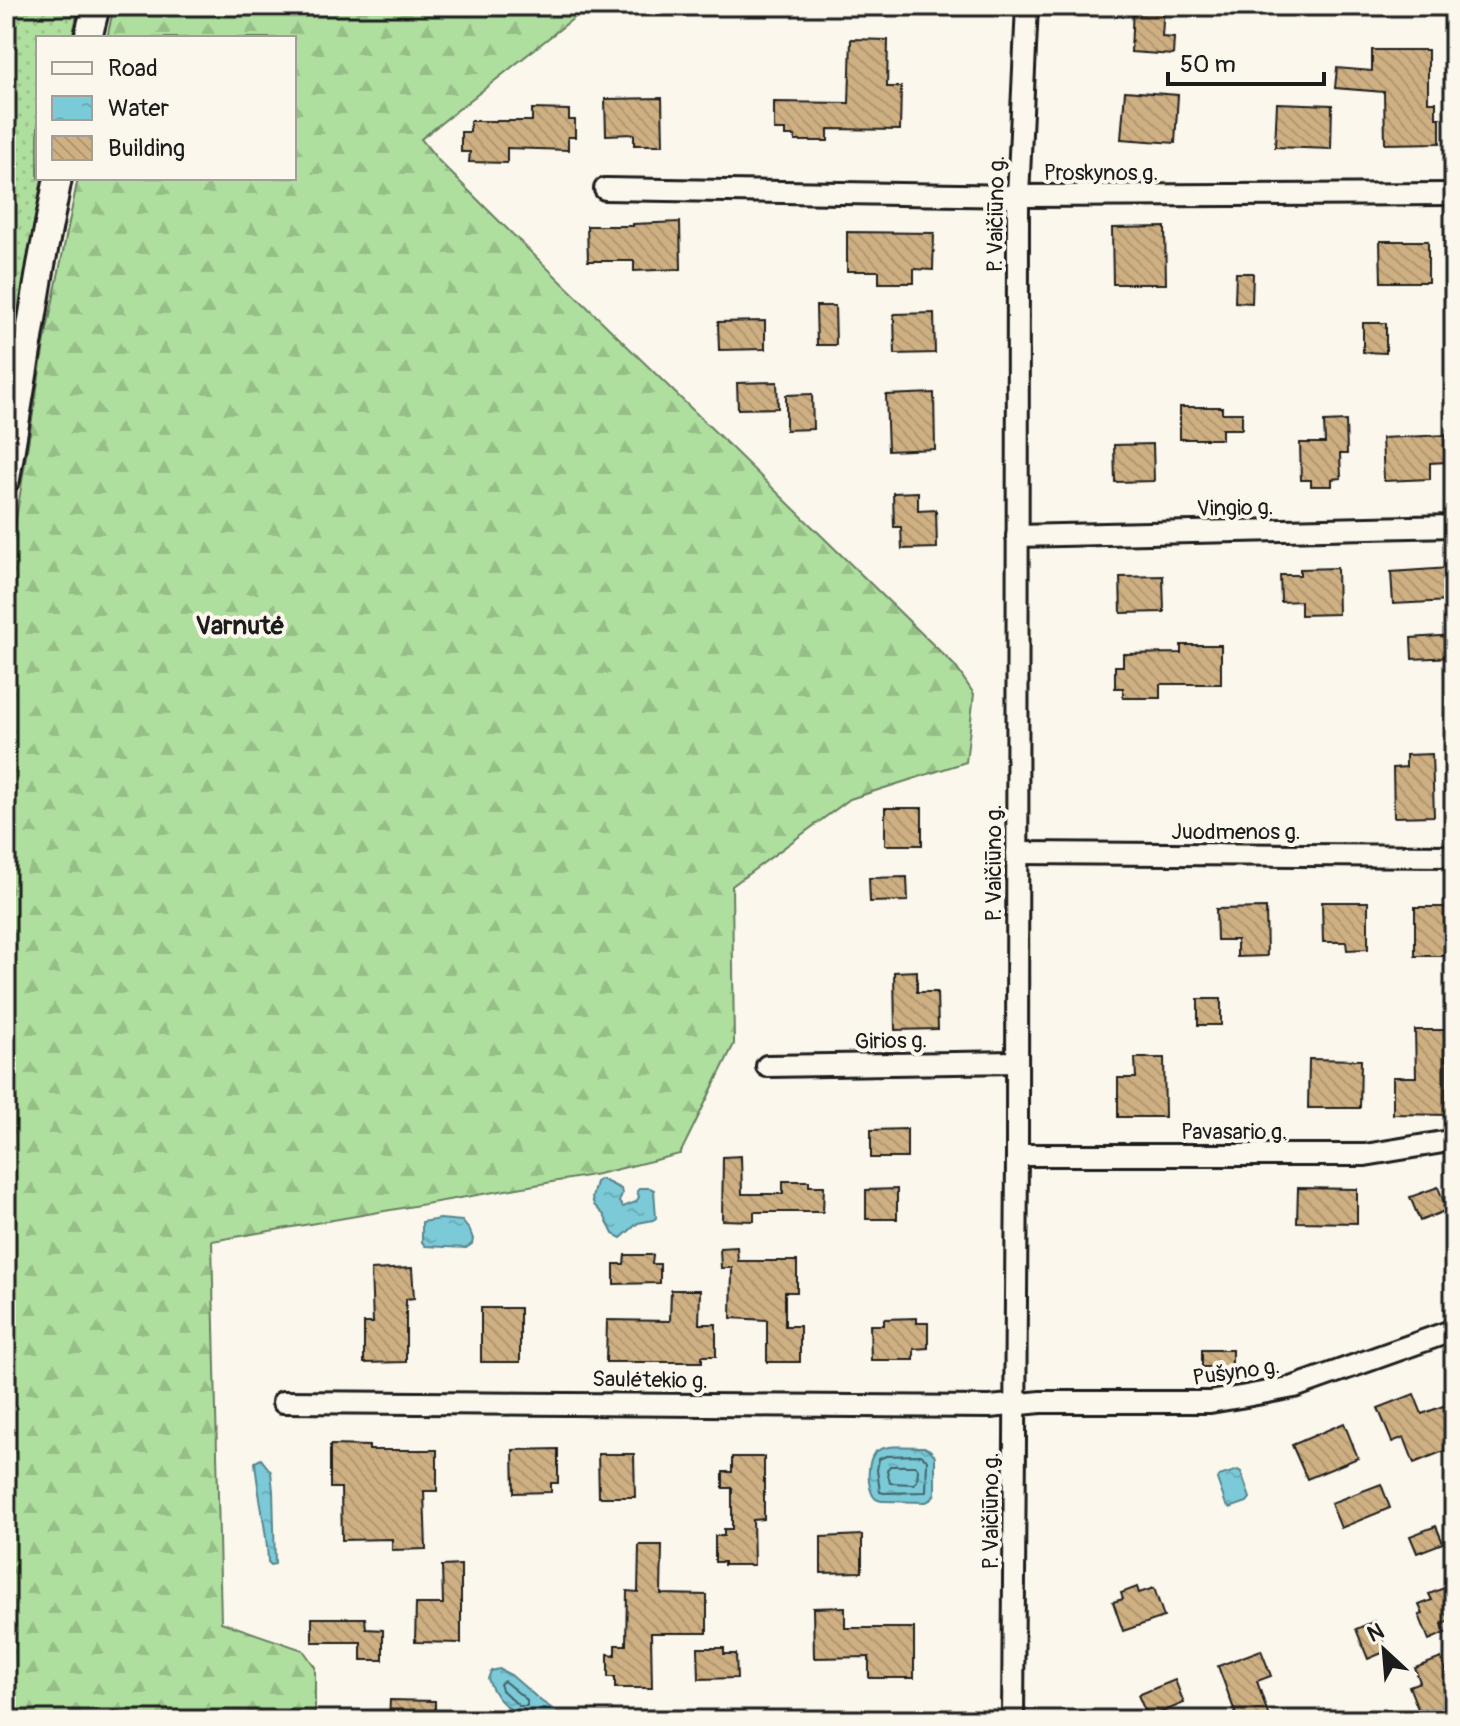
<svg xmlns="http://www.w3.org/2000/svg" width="1460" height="1726" font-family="Pangolin,sans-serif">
	<defs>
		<pattern id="grass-dots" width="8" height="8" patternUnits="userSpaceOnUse" patternTransform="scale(2)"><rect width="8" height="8" fill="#afdf9f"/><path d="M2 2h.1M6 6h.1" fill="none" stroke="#96bf88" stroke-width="1.8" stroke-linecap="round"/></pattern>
		<pattern id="forest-firs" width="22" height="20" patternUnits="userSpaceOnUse" patternTransform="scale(2)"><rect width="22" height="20" fill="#afdf9f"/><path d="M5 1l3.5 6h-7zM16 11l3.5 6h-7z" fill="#96bf88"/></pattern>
		<pattern id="water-ripples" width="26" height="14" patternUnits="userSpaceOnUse" patternTransform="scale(2)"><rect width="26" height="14" fill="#7bcad8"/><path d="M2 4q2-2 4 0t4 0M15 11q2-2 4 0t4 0" fill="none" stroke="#6aadb9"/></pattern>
		<pattern id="building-back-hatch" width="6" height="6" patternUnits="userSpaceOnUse" patternTransform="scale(2)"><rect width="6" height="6" fill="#cfb083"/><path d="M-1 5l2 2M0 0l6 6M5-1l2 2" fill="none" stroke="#b19771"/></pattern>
	</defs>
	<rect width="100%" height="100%" fill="#fbf7ec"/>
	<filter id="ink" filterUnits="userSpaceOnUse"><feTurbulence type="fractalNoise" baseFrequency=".0125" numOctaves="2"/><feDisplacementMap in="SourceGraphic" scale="16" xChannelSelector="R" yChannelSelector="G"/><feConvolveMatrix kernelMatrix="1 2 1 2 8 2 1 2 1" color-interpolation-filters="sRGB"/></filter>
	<g filter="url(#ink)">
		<polygon fill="url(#grass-dots)" stroke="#667e5e" stroke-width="2" points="6,6 79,6 72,38 38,38 38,178 42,178 6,387 6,297 11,275 6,233"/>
		<polygon fill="url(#forest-firs)" stroke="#667e5e" stroke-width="2" points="114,6 589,6 421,139 438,160 496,218 955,666 974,694 966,762 850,799 732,886 734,1044 680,1154 598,1174 212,1241 221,1622 303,1650 315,1667 315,1720 6,1720 6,581 44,345 78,178 294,178 294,38 107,38"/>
		<g fill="url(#water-ripples)" stroke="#55848d" stroke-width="2">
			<polygon points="601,1179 621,1189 622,1194 619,1202 623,1207 636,1202 639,1197 637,1191 640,1188 650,1188 654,1190 656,1218 653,1220 638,1223 621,1238 613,1234 604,1215 594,1205 592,1198 596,1182"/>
			<polygon points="440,1219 462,1221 470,1231 473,1239 472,1244 466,1248 425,1246 422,1242 422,1222"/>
			<path d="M924 1447 930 1450 935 1456V1493L932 1499 926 1502 882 1501C880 1501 878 1500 876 1499 866 1491 866 1457 877 1451 889 1444 910 1447 924 1447Z"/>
			<path d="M261 1459 271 1472 273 1491 275 1564 271 1565 268 1562C267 1529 258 1496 255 1462Z"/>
			<polygon points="1238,1470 1241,1472 1250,1498 1247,1502 1230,1508 1226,1505 1217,1479 1219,1476"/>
			<path d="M499 1669 511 1675 541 1701 569 1720C533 1720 502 1718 488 1679L491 1671Z"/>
		</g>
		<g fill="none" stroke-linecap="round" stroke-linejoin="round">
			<g stroke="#426267" stroke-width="2">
				<polygon points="921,1455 927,1460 926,1492 884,1493 880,1492 877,1470 879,1459 886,1456"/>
				<polygon points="890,1466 916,1466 918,1469 917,1481 914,1484 890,1483 887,1470"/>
				<polygon points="504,1681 527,1700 527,1706 519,1706 502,1690 500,1684"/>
			</g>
		</g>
		<g fill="url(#building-back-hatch)" stroke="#1c1c1c" stroke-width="2">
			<polygon points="1133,6 1164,6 1162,37 1174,38 1173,55 1131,52"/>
			<polygon points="851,39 888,40 887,87 901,87 900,130 828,129 828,141 795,141 795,136 785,136 785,130 774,130 774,102 849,103"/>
			<polygon points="1372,50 1428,50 1428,102 1436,102 1436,118 1440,118 1440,143 1385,144 1384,92 1335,88 1337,68 1372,71"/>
			<polygon points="1125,91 1178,95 1175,143 1121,139"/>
			<polygon points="662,98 663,145 634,145 634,134 606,135 605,99"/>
			<polygon points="1277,103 1332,105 1331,149 1275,147"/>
			<polygon points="532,109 569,110 569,120 575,120 575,137 568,137 568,150 507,148 507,163 469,162 470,152 461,152 461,132 470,132 470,121 532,121"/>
			<polygon points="680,222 681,269 634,271 634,261 588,261 587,226 633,226 633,224"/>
			<polygon points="1165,227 1166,284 1113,284 1112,228"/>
			<polygon points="847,232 934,233 933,270 914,269 914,283 879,283 879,271 847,271"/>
			<polygon points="1380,241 1428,241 1428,282 1381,282"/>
			<polygon points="1236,273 1253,273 1252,303 1235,302"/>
			<polygon points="816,306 835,306 836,345 817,345"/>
			<polygon points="934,313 935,353 895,354 894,314"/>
			<polygon points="765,321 765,349 719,350 718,322"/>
			<polygon points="1363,323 1386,323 1386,353 1363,352"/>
			<polygon points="777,382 778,408 738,409 737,383"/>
			<polygon points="934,393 935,449 888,451 886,395"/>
			<polygon points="812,394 813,429 786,430 786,395"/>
			<polygon points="1180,407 1222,407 1222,413 1242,413 1242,429 1222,429 1222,439 1180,439"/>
			<polygon points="1346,421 1347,454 1340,454 1341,478 1332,479 1332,486 1311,486 1311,480 1301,480 1300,443 1325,443 1324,422"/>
			<polygon points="1446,435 1447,462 1430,463 1430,479 1384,481 1382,438"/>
			<polygon points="1153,444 1154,481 1115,482 1114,445"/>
			<polygon points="918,492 918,511 936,510 937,548 902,549 901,527 894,527 893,493"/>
			<polygon points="1337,568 1338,614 1301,615 1301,601 1281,602 1280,575 1300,575 1300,569"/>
			<polygon points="1449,568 1450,601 1393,604 1391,572"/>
			<polygon points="1163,576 1164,612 1121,613 1120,577"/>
			<polygon points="1454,635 1454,657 1412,659 1411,638"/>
			<polygon points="1181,645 1221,645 1221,684 1160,684 1160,698 1123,698 1123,688 1115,688 1115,666 1123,666 1123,654 1181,653"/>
			<polygon points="1432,754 1434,816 1394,817 1393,768 1406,767 1406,755"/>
			<rect x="885" y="808" width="37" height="37"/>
			<polygon points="907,877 908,901 870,902 869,878"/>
			<polygon points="1322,902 1368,902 1368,949 1347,950 1346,942 1323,942"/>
			<rect x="1415" y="907" width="39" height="49"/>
			<polygon points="1266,908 1267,956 1237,957 1237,940 1217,940 1216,909"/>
			<polygon points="917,971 917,992 937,992 938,1029 895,1030 894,972"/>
			<rect x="1198" y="999" width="23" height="26"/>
			<polygon points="1415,1030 1454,1030 1454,1056 1446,1056 1446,1115 1393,1114 1393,1077 1416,1077"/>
			<polygon points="1135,1058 1164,1058 1165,1117 1118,1117 1118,1078 1136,1078"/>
			<polygon points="1309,1059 1361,1060 1360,1108 1308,1108"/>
			<polygon points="907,1129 907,1158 871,1158 871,1130"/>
			<polygon points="741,1156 742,1194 783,1194 783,1181 809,1181 809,1186 824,1186 823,1212 754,1212 754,1221 722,1220 723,1157"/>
			<polygon points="1438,1187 1447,1210 1420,1221 1410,1197"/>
			<polygon points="1298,1188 1357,1189 1357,1223 1297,1222"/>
			<polygon points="897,1189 897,1219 866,1219 866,1190"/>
			<polygon points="737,1247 738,1261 797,1261 797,1292 785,1292 785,1326 800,1326 800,1362 767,1362 767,1320 731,1318 732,1268 721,1268 720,1248"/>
			<polygon points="625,1255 653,1255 652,1264 660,1264 660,1283 614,1284 614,1264 624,1264"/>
			<polygon points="412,1268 414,1298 406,1299 406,1362 364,1363 364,1323 373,1323 371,1270"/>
			<polygon points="671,1290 700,1290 699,1324 716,1324 716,1356 702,1356 702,1362 606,1362 607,1320 670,1321"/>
			<rect x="481" y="1308" width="39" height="54"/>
			<polygon points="917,1318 917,1323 928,1323 928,1348 914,1349 914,1360 871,1360 870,1325 884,1325 884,1319"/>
			<rect x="1202" y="1350" width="30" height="17"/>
			<polygon points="1414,1394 1422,1414 1448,1404 1454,1419 1454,1447 1414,1463 1404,1437 1392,1442 1378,1408"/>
			<polygon points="1344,1423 1358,1458 1307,1479 1292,1445"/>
			<polygon points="330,1445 369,1446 369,1450 437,1450 437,1491 424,1491 426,1549 392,1550 392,1539 342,1540 341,1488 330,1488"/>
			<polygon points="558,1449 558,1483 551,1483 551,1492 514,1493 513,1450"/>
			<polygon points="598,1454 634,1454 635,1497 599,1497"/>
			<polygon points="732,1457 764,1457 764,1519 753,1520 754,1565 724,1565 724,1562 715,1562 715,1536 724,1536 724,1529 732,1529 732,1488 723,1488 723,1472 732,1472"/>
			<polygon points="1381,1484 1390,1508 1341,1528 1331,1503"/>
			<polygon points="1436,1526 1443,1543 1417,1553 1410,1536"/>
			<polygon points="862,1535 862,1572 821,1573 821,1537"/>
			<polygon points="639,1545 662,1545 661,1594 707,1595 707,1633 651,1633 652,1688 615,1688 615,1677 608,1677 608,1654 615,1655 615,1645 626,1645 627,1591 638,1592"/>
			<polygon points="461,1565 461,1643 415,1642 416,1604 443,1604 442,1566"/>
			<polygon points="1454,1584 1454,1618 1442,1624 1445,1633 1429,1640 1419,1615 1423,1614 1419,1605 1432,1600 1429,1594"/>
			<polygon points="1137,1587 1139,1593 1154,1588 1164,1617 1123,1631 1113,1602 1123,1599 1121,1593"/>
			<polygon points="845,1607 845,1628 914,1628 914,1678 869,1678 869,1657 814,1658 813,1608"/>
			<polygon points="312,1618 365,1618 366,1629 383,1630 383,1660 361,1660 361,1642 312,1642"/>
			<polygon points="1375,1621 1387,1651 1368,1659 1356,1629"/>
			<polygon points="698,1648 724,1648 724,1654 736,1654 737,1678 699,1679"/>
			<polygon points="1261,1650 1271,1676 1257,1681 1270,1720 1238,1720 1218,1666"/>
			<polygon points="1441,1658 1454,1690 1454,1706 1422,1719 1409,1686 1420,1682 1415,1668"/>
			<polygon points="1175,1680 1184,1703 1148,1718 1138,1695"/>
			<polygon points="390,1700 435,1701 435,1720 389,1719"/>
		</g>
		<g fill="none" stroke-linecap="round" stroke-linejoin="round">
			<g stroke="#1c1c1c" stroke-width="26">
				<g id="minor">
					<polyline points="605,189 1018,196 1454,194"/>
					<polyline points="1017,536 1454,526"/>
					<polyline points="1017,853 1454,856"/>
					<polyline points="767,1066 1017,1062"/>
					<polyline points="1017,1155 1365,1155 1449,1141"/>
					<polyline points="283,1402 990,1407 1041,1402 1210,1402 1246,1396 1294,1387 1454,1330"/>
					<polyline points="1013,1720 1017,1155 1018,196 1027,6"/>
				</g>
			</g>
			<g stroke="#1c1c1c" stroke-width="32">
				<g id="major">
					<polyline points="88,38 96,6"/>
					<polyline points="6,479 41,265 58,178"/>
				</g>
			</g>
			<use href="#minor" stroke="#fbf7ec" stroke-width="20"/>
			<use href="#major" stroke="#fbf7ec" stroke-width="26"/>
		</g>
	</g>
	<g text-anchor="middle" stroke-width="8" stroke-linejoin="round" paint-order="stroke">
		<g font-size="22" fill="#1c1c1c" stroke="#fbf7ec">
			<text x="1101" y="180">Proskynos g.</text>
			<text transform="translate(995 214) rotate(-89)" y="8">P. Vaičiūno g.</text>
			<text transform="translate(1235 507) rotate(-1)" y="8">Vingio g.</text>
			<text x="1236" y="839">Juodmenos g.</text>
			<text transform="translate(993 863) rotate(-90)" y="8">P. Vaičiūno g.</text>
			<text transform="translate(891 1040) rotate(-1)" y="8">Girios g.</text>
			<text x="1234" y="1139">Pavasario g.</text>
			<text transform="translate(1236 1371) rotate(-8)" y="8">Pušyno g.</text>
			<text transform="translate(650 1379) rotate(1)" y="8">Saulėtekio g.</text>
			<text transform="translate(990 1511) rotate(-90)" y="8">P. Vaičiūno g.</text>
		</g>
		<g font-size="26" font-weight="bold" fill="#1c1c1c" stroke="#fbf7ec">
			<text x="240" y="634">Varnutė</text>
		</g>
	</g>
	<rect width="1460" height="1726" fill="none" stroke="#fbf7ec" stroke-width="32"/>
	<rect x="16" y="16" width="1428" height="1694" fill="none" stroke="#1c1c1c" stroke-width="3" filter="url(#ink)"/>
	<rect x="36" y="36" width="260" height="144" fill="#fbf7ec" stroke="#a29f99" stroke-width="2"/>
	<rect x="52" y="62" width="40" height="12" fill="#fbf7ec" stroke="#a29f99" stroke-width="2"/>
	<text x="108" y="76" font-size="24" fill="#1c1c1c">Road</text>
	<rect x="52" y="96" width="40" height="24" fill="url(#water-ripples)" stroke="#a29f99" stroke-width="2"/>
	<text x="108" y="116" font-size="24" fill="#1c1c1c">Water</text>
	<rect x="52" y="136" width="40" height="24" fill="url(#building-back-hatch)" stroke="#a29f99" stroke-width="2"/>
	<text x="108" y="156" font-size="24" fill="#1c1c1c">Building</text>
	<g transform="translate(1384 1650) rotate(334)" stroke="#fbf7ec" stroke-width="6" paint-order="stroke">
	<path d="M0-6L14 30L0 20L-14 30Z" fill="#1c1c1c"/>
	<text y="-12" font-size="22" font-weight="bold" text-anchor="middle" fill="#1c1c1c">N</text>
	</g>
	<path d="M1168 72v12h156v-12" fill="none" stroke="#1c1c1c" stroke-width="4"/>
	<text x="1180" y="72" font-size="24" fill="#1c1c1c" stroke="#fbf7ec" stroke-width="6" paint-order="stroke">50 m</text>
</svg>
